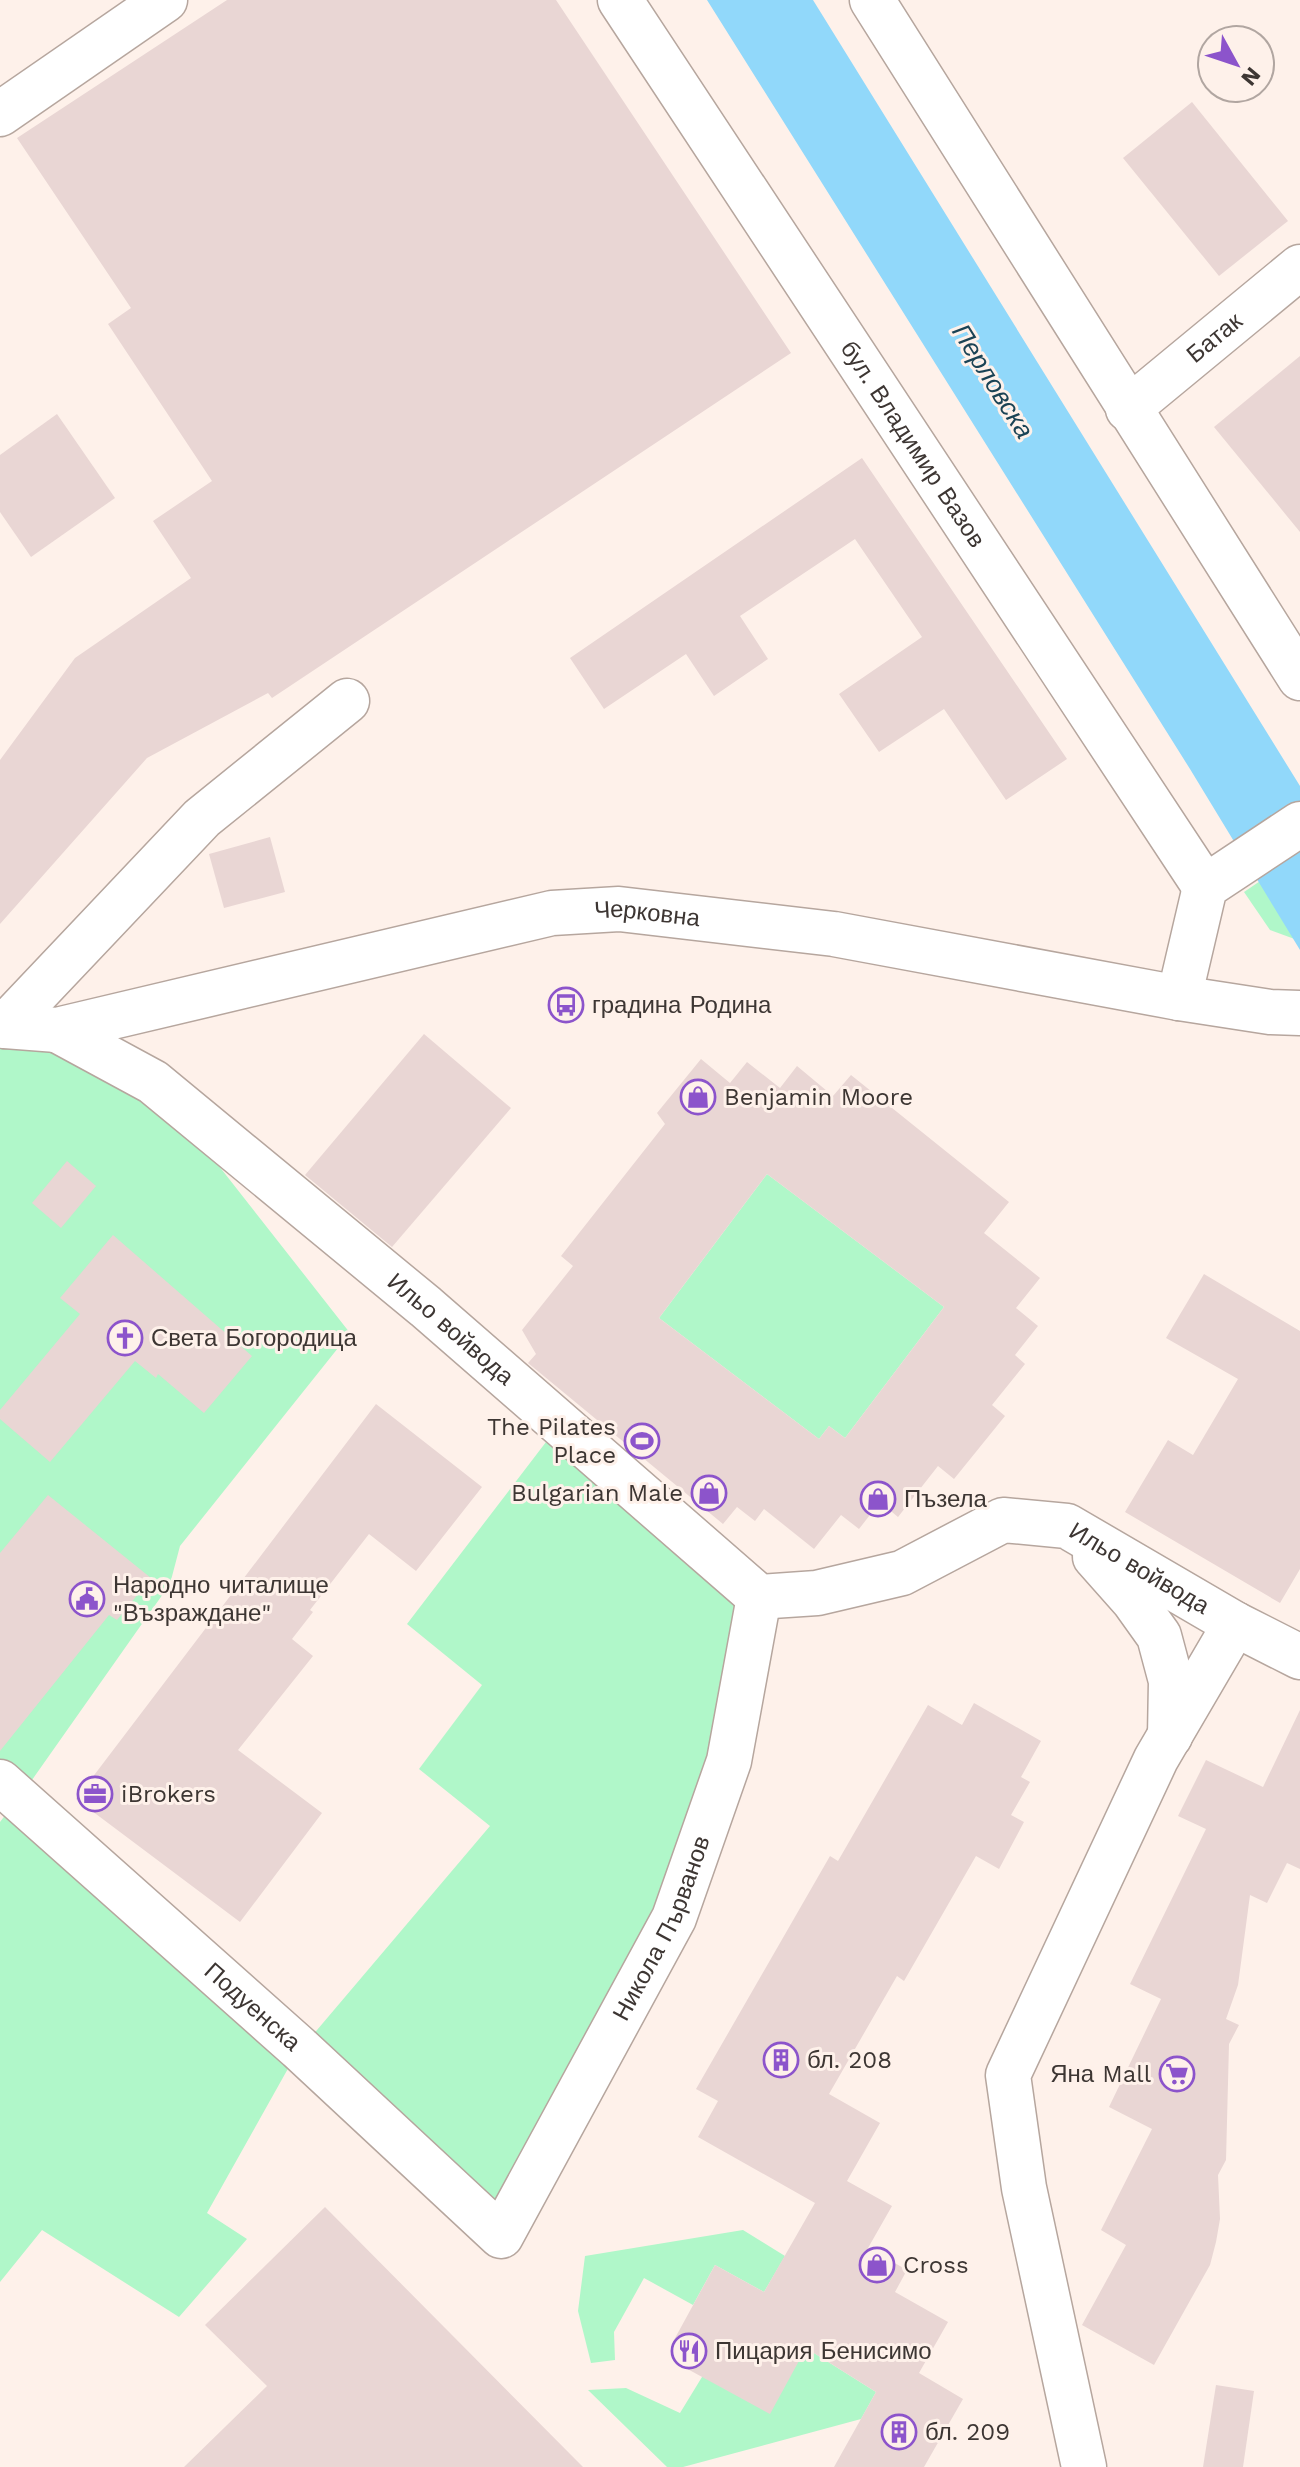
<svg xmlns="http://www.w3.org/2000/svg" width="1300" height="2467" font-family="'Work Sans',sans-serif">
	<rect width="100%" height="100%" fill="#fef1ea"/>
	<g fill="#b0f7c9">
		<polygon points="1300,854 1300,941 1270,930 1244,892"/>
		<polygon points="0,1023 153,1082 350,1333 180,1546 170,1584 20,1797 306,2043 490,1826 419,1769 482,1685 407,1624 559,1425 759,1597 729,1761 501,2236 299,2049 207,2213 247,2239 179,2317 42,2230 0,2282 0,1822 19,1797 0,1779"/>
		<polygon points="767,1174 944,1307 845,1438 829,1426 819,1439 659,1318"/>
		<polygon points="743,2230 785,2256 764,2292 715,2265 693,2305 644,2278 614,2332 615,2360 591,2363 578,2311 585,2256"/>
		<polygon points="806,2348 876,2392 861,2419 683,2467 667,2467 588,2390 626,2388 680,2413 702,2377"/>
	</g>
	<polygon fill="#91d8fa" points="707,0 813,0 1300,786 1300,950 1190,769"/>
	<g fill="#e9d6d4" fill-rule="evenodd">
		<polygon points="227,0 556,0 791,353 272,698 268,693 147,758 0,924 0,760 75,658 191,578 153,521 212,481 108,324 131,308 17,138"/>
		<polygon points="1192,102 1288,221 1219,276 1123,158"/>
		<polygon points="1300,356 1300,532 1214,427"/>
		<polygon points="57,414 115,498 31,557 0,512 0,455"/>
		<polygon points="862,458 1067,759 1006,800 944,709 879,752 839,694 922,637 855,539 740,616 768,659 714,696 686,654 604,709 570,658"/>
		<polygon points="270,837 285,892 224,908 209,854"/>
		<polygon points="424,1034 511,1108 392,1247 305,1175"/>
		<path d="M701 1059 730 1083 747 1062 780 1088 797 1066 833 1096 851 1075 1009 1202 984 1233 1040 1278 1016 1308 1038 1326 1015 1355 1025 1364 992 1405 1005 1416 954 1479 938 1466 898 1517 880 1502 859 1529 841 1515 814 1549 764 1509 755 1521 737 1507 723 1524 528 1363 536 1354 522 1330 573 1266 561 1256 665 1124 657 1113ZM767 1174 944 1307 845 1438 829 1426 819 1439 659 1318Z"/>
		<polygon points="67,1161 96,1186 61,1228 32,1203"/>
		<polygon points="113,1235 252,1356 204,1413 158,1374 156,1378 135,1361 50,1462 0,1419 0,1410 80,1314 60,1298"/>
		<polygon points="1204,1274 1300,1331 1300,1569 1280,1603 1125,1512 1168,1440 1193,1455 1238,1379 1166,1338"/>
		<polygon points="376,1404 482,1487 416,1571 369,1534 310,1610 313,1612 292,1639 313,1656 238,1750 322,1813 240,1922 76,1799"/>
		<polygon points="48,1495 151,1578 117,1620 109,1615 0,1751 0,1553"/>
		<polygon points="974,1703 1041,1741 1021,1777 1030,1782 1011,1815 1024,1822 999,1869 976,1856 904,1981 897,1976 829,2094 880,2123 847,2181 892,2206 868,2248 907,2270 895,2292 948,2322 919,2373 963,2399 924,2467 834,2467 876,2392 806,2348 770,2414 682,2366 674,2340 715,2265 764,2292 815,2203 698,2137 718,2101 696,2089 830,1856 838,1861 928,1705 962,1725"/>
		<polygon points="1300,1710 1300,1869 1287,1863 1267,1903 1250,1895 1238,1985 1226,2019 1239,2025 1229,2044 1226,2160 1218,2175 1220,2219 1216,2242 1210,2265 1154,2365 1082,2325 1126,2245 1101,2230 1152,2129 1109,2107 1161,1999 1130,1984 1206,1829 1178,1816 1206,1760 1263,1787"/>
		<polygon points="325,2207 583,2467 184,2467 267,2386 205,2325"/>
		<polygon points="1216,2385 1254,2391 1243,2467 1203,2467"/>
	</g>
	<g fill="none" stroke-linecap="round" stroke-linejoin="round">
		<g stroke="#b6a69e" stroke-width="47">
			<g id="street">
				<path id="s1" d="M620 0 1205 887"/>
				<polyline points="872,0 1300,678"/>
				<polyline points="0,114 165,0"/>
				<path id="s2" d="M1128 409 1300 267"/>
				<polyline points="1179,998 1205,887 1300,824"/>
				<polyline points="5,1026 202,818 347,701"/>
				<path id="s3" d="M57 1030 153 1082 426 1307 759 1597 817 1593 902 1573 1003 1520 1067 1526 1235 1624 1300 1657"/>
				<polyline points="1095,1557 1134,1601 1159,1636 1171,1681 1170,1736"/>
				<path id="s4" d="M0 1782 299 2048 501 2236 674 1918 729 1761 759 1597"/>
				<polyline points="1084,2467 1024,2188 1008,2075 1156,1759 1235,1624"/>
			</g>
		</g>
		<g stroke="#b6a69e" stroke-width="47">
			<g id="secondary">
				<path id="s5" d="M0 1023 5 1026 57 1030 552 913 619 909 834 934 1179 998 1270 1012 1300 1013"/>
			</g>
		</g>
		<use href="#street" stroke="#fff" stroke-width="44"/>
		<use href="#secondary" stroke="#fff" stroke-width="44"/>
	</g>
	<defs>
		<g id="bus-ring" transform="scale(1.8)"><circle r="9.5" fill="#fef1ea" stroke="#8c54cb" stroke-width="1.5"/><path d="M-5-6H5V4H4V6H2V4H-2V6H-4V4H-5ZM-3.5-4V0h7V-4ZM-3.5 1.2v1.5H-2V1.2ZM2 1.2v1.5H3.5V1.2Z" fill="#8c54cb"/></g>
		<g id="shop-ring" transform="scale(1.8)"><circle r="9.5" fill="#fef1ea" stroke="#8c54cb" stroke-width="1.5"/><path d="M-5-2.5h2.3a2.7 3.5 0 0 1 5.4 0H5L5.5 6h-11ZM-1.5-2.5h3a1.5 2.3 0 0 0-3 0Z" fill="#8c54cb"/></g>
		<g id="church-ring" transform="scale(1.8)"><circle r="9.5" fill="#fef1ea" stroke="#8c54cb" stroke-width="1.5"/><path d="M-1.2-6h2.4v3.5h3.3v2.4h-3.3V6h-2.4V-.1h-3.3v-2.4h3.3Z" fill="#8c54cb"/></g>
		<g id="stadium-ring" transform="scale(1.8)"><circle r="9.5" fill="#fef1ea" stroke="#8c54cb" stroke-width="1.5"/><path d="M0-5a6.5 5 0 1 0 0 10a6.5 5 0 1 0 0-10ZM-3.5-1.8h7v3.6h-7Z" fill="#8c54cb"/></g>
		<g id="civic-ring" transform="scale(1.8)"><circle r="9.5" fill="#fef1ea" stroke="#8c54cb" stroke-width="1.5"/><path d="M-.6-6.5H3V-4.5H.6V-3L4-1V1h2V6H-6V1h2V-1L-.6-3ZM-1.2 2.5V6h2.4V2.5Z" fill="#8c54cb"/></g>
		<g id="office-ring" transform="scale(1.8)"><circle r="9.5" fill="#fef1ea" stroke="#8c54cb" stroke-width="1.5"/><path d="M-6-3h4V-5.5h4V-3h4V5H-6ZM-1-4.5V-3h2v-1.5ZM-6 0V1H6V0Z" fill="#8c54cb"/></g>
		<g id="building-ring" transform="scale(1.8)"><circle r="9.5" fill="#fef1ea" stroke="#8c54cb" stroke-width="1.5"/><path d="M-4-6H4V6H1V3H-1V6H-4ZM-2.5-4.3h1.7v1.8h-1.7ZM.8-4.3h1.7v1.8H.8ZM-2.5-1h1.7V.8h-1.7ZM.8-1h1.7V.8H.8Z" fill="#8c54cb"/></g>
		<g id="supermarket-ring" transform="scale(1.8)"><circle r="9.5" fill="#fef1ea" stroke="#8c54cb" stroke-width="1.5"/><path d="M-6-5.5h2.5l.6 2H6L4.5 2H-2.5L-4.4-4H-6ZM-1.5 3.2a1.3 1.3 0 1 0 .1 0ZM3 3.2a1.3 1.3 0 1 0 .1 0Z" fill="#8c54cb"/></g>
		<g id="restaurant-ring" transform="scale(1.8)"><circle r="9.5" fill="#fef1ea" stroke="#8c54cb" stroke-width="1.5"/><path d="M-5-6h1v4h1v-4h1v4h1v-4h1v5L-1.5 .5V6h-2V.5L-5-1ZM5-6V6H3V1.5H1.5Q1.5-4 5-6Z" fill="#8c54cb"/></g>
	</defs>
	<g fill-rule="evenodd">
		<use href="#bus-ring" x="566" y="1005"/>
		<use href="#shop-ring" x="698" y="1097"/>
		<use href="#church-ring" x="125" y="1338"/>
		<use href="#stadium-ring" x="642" y="1441"/>
		<use href="#shop-ring" x="709" y="1493"/>
		<use href="#shop-ring" x="878" y="1499"/>
		<use href="#civic-ring" x="87" y="1599"/>
		<use href="#office-ring" x="95" y="1794"/>
		<use href="#building-ring" x="781" y="2060"/>
		<use href="#supermarket-ring" x="1177" y="2074"/>
		<use href="#shop-ring" x="877" y="2265"/>
		<use href="#restaurant-ring" x="689" y="2351"/>
		<use href="#building-ring" x="899" y="2432"/>
	</g>
	<g text-anchor="middle" stroke-width="6" stroke-linejoin="round" paint-order="stroke">
		<g font-size="24" fill="#3d3633" stroke="#fef1ea">
			<text dy="8" stroke="none"><textPath href="#s2" startOffset="112">Батак</textPath></text>
			<text dy="8" stroke="none"><textPath href="#s1" startOffset="532">бул. Владимир Вазов</textPath></text>
			<text dy="8" stroke="none"><textPath href="#s5" startOffset="662">Черковна</textPath></text>
			<text dy="8" stroke="none"><textPath href="#s3" startOffset="496">Ильо войвода</textPath></text>
			<text dy="8" stroke="none"><textPath href="#s3" startOffset="1312">Ильо войвода</textPath></text>
			<text dy="8" stroke="none"><textPath href="#s4" startOffset="1024">Никола Първанов</textPath></text>
			<text dy="8" stroke="none"><textPath href="#s4" startOffset="338">Подуенска</textPath></text>
		</g>
		<g font-size="24" fill="#3d3633" stroke="#fef1ea" text-anchor="start">
			<text x="592" y="1013">градина Родина</text>
			<text x="724" y="1105">Benjamin Moore</text>
			<text x="151" y="1346">Света Богородица</text>
			<text x="616" y="1435" text-anchor="end">The Pilates<tspan x="616" dy="28">Place</tspan></text>
			<text x="683" y="1501" text-anchor="end">Bulgarian Male</text>
			<text x="904" y="1507">Пъзела</text>
			<text x="113" y="1593">Народно читалище<tspan x="113" dy="28">"Възраждане"</tspan></text>
			<text x="121" y="1802">iBrokers</text>
			<text x="807" y="2068">бл. 208</text>
			<text x="1151" y="2082" text-anchor="end">Яна Mall</text>
			<text x="903" y="2273">Cross</text>
			<text x="715" y="2359">Пицария Бенисимо</text>
			<text x="925" y="2440">бл. 209</text>
		</g>
		<g font-size="26" font-style="italic" fill="#1a4355" stroke="#fef1ea">
			<text transform="translate(993 381) rotate(58)" y="9">Перловска</text>
		</g>
	</g>
	<g transform="translate(1236 64) rotate(130)"><circle r="38" fill="#fef1ea" stroke="#b1a6a1" stroke-width="2"/>
	<path d="M0-6L14 30L0 20L-14 30Z" fill="#8c54cb"/>
	<text y="-12" font-size="22" font-weight="bold" text-anchor="middle" fill="#3d3633">N</text>
	</g>
</svg>
